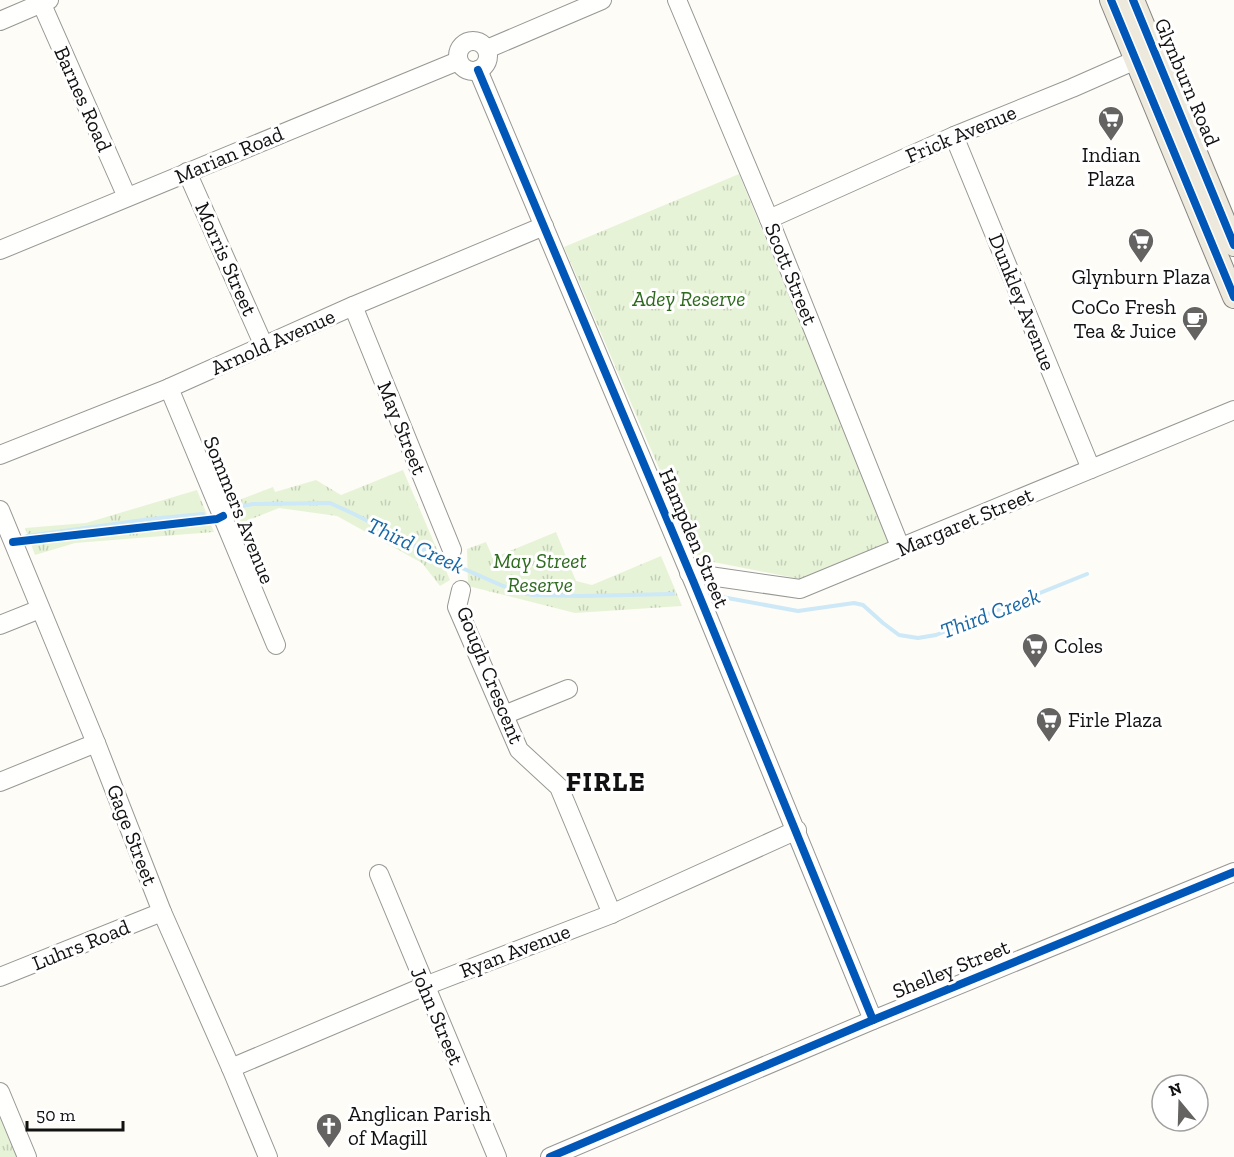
<svg xmlns="http://www.w3.org/2000/svg" width="1234" height="1157" font-family="'Zilla Slab',serif">
	<defs>
		<pattern id="park-tufts" width="24" height="20" patternUnits="userSpaceOnUse" patternTransform="scale(1.5)"><rect width="24" height="20" fill="#e7f3d7"/><path d="M3 7l-1-3M5 7V3M7 7l1-3M15 17l-1-3M17 17v-4M19 17l1-3" fill="none" stroke="#c5cfb8"/></pattern>
	</defs>
	<rect width="100%" height="100%" fill="#fdfcf7"/>
	<g fill="url(#park-tufts)">
		<polygon points="739,174 893,547 805,580 698,559 564,247"/>
		<polygon points="403,470 450,580 440,586 422,563 337,516 279,508 239,524 231,503 273,487 275,492 316,480 341,495"/>
		<polygon points="197,490 214,532 75,543 35,555 25,528 86,523"/>
		<polygon points="556,532 576,581 592,585 661,556 682,606 575,613 468,586 467,549 486,542 493,558"/>
		<polygon points="0,1107 20,1157 0,1157"/>
	</g>
	<g fill="none" stroke-linecap="round" stroke-linejoin="round">
		<g stroke="#cde8f7" stroke-width="4">
			<polyline points="231,508 253,504 330,503 354,514 446,561 503,586 532,595 580,596 673,594"/>
			<polyline points="27,536 151,519 203,514"/>
			<polyline points="722,597 798,611 854,603 863,605 883,623 899,635 918,638 936,635 1087,574"/>
		</g>
		<g stroke="#979795" stroke-width="20">
			<g id="minor">
				<polyline points="40,0 127,197"/>
				<polyline points="677,0 769,219 901,549"/>
				<polyline points="0,21 49,0"/>
				<circle cx="473" cy="56" r="15"/>
				<polyline points="487,49 602,0"/>
				<polyline points="478,70 694,583 873,1020"/>
				<polyline points="954,136 1091,469"/>
				<polyline points="187,172 264,346"/>
				<polyline points="769,219 954,136 1072,88 1147,55"/>
				<polyline points="0,250 458,61"/>
				<polyline points="353,306 452,550"/>
				<polyline points="169,388 276,645"/>
				<polyline points="0,455 169,388 353,306 544,226"/>
				<polyline points="0,510 96,743 162,912 231,1068 268,1157"/>
				<polyline points="689,573 800,589 1234,410"/>
				<polyline points="461,590 457,607 519,750 559,787 612,914"/>
				<polyline points="0,625 40,609"/>
				<polyline points="504,715 568,689"/>
				<polyline points="0,782 96,743"/>
				<polyline points="379,874 497,1157"/>
				<polyline points="0,977 162,912"/>
				<polyline points="231,1068 425,986 609,915 797,830"/>
				<polyline points="0,1092 27,1157"/>
				<polyline points="550,1157 873,1020 1234,872"/>
			</g>
		</g>
		<g stroke="#858482" stroke-width="24">
			<g id="major">
				<polyline points="1111,0 1234,297"/>
				<polyline points="1133,0 1234,245"/>
			</g>
		</g>
		<use href="#minor" stroke="#fffffe" stroke-width="18"/>
		<use href="#major" stroke="#ede9dc" stroke-width="22"/>
		<g stroke="#fff" stroke-width="11">
			<g id="cycleway">
				<polyline points="1111,0 1234,297"/>
				<polyline points="1133,0 1234,245"/>
				<polyline points="478,70 694,583 873,1020"/>
				<polyline points="13,542 217,519 223,516"/>
				<polyline points="550,1157 873,1020 1234,872"/>
			</g>
		</g>
		<use href="#cycleway" stroke="#0057b8" stroke-width="8"/>
	</g>
	<defs>
		<g id="supermarket-pin" transform="scale(1.35)"><path d="M0 17L-7.5 6A9.5 9.5 0 1 1 7.5 6Z" fill="#646362" stroke="#fff"/><path d="M-6-5.5h2.5l.6 2H6L4.5 2H-2.5L-4.4-4H-6ZM-1.5 3.2a1.3 1.3 0 1 0 .1 0ZM3 3.2a1.3 1.3 0 1 0 .1 0Z" fill="#fff"/></g>
		<g id="cafe-pin" transform="scale(1.35)"><path d="M0 17L-7.5 6A9.5 9.5 0 1 1 7.5 6Z" fill="#646362" stroke="#fff"/><path d="M-5.5-4.5H6V0H3Q3 3.5 0 3.5H-2.5Q-5.5 3.5-5.5 0ZM3-3.2v2h1.7v-2ZM-6 4.5H4V6H-6Z" fill="#fff"/></g>
		<g id="church-pin" transform="scale(1.35)"><path d="M0 17L-7.5 6A9.5 9.5 0 1 1 7.5 6Z" fill="#646362" stroke="#fff"/><path d="M-1.2-6h2.4v3.5h3.3v2.4h-3.3V6h-2.4V-.1h-3.3v-2.4h3.3Z" fill="#fff"/></g>
	</defs>
	<g fill-rule="evenodd">
		<use href="#supermarket-pin" x="1111" y="119"/>
		<use href="#supermarket-pin" x="1141" y="241"/>
		<use href="#cafe-pin" x="1195" y="319"/>
		<use href="#supermarket-pin" x="1035" y="646"/>
		<use href="#supermarket-pin" x="1049" y="720"/>
		<use href="#church-pin" x="329" y="1126"/>
	</g>
	<g text-anchor="middle" stroke-width="6" stroke-linejoin="round" paint-order="stroke">
		<g font-size="21" fill="#111" stroke="#fff">
			<text transform="translate(1187 82) rotate(67)" y="7">Glynburn Road</text>
			<text transform="translate(83 99) rotate(66)" y="7">Barnes Road</text>
			<text transform="translate(961 134) rotate(-23)" y="7">Frick Avenue</text>
			<text transform="translate(229 155) rotate(-23)" y="7">Marian Road</text>
			<text transform="translate(226 259) rotate(66)" y="7">Morris Street</text>
			<text transform="translate(791 274) rotate(68)" y="7">Scott Street</text>
			<text transform="translate(1022 302) rotate(68)" y="7">Dunkley Avenue</text>
			<text transform="translate(273 342) rotate(-24)" y="7">Arnold Avenue</text>
			<text transform="translate(402 428) rotate(68)" y="7">May Street</text>
			<text transform="translate(239 510) rotate(68)" y="7">Sommers Avenue</text>
			<text transform="translate(965 522) rotate(-23)" y="7">Margaret Street</text>
			<text transform="translate(694 538) rotate(67)" y="7">Hampden Street</text>
			<text transform="translate(490 675) rotate(68)" y="7">Gough Crescent</text>
			<text transform="translate(132 835) rotate(69)" y="7">Gage Street</text>
			<text transform="translate(81 945) rotate(-22)" y="7">Luhrs Road</text>
			<text transform="translate(515 951) rotate(-21)" y="7">Ryan Avenue</text>
			<text transform="translate(951 969) rotate(-22)" y="7">Shelley Street</text>
			<text transform="translate(437 1016) rotate(67)" y="7">John Street</text>
		</g>
		<g font-size="21" fill="#111" stroke="#fff" text-anchor="start">
			<text x="1111" y="162" text-anchor="middle">Indian<tspan x="1111" dy="24">Plaza</tspan></text>
			<text x="1141" y="284" text-anchor="middle">Glynburn Plaza</text>
			<text x="1176" y="314" text-anchor="end">CoCo Fresh<tspan x="1176" dy="24">Tea &amp; Juice</tspan></text>
			<text x="1054" y="653">Coles</text>
			<text x="1068" y="727">Firle Plaza</text>
			<text x="348" y="1121">Anglican Parish<tspan x="348" dy="24">of Magill</tspan></text>
		</g>
		<g font-size="21" font-style="italic" fill="#2f6b1f" stroke="#fff">
			<text x="689" y="306">Adey Reserve</text>
			<text x="540" y="568">May Street<tspan x="540" dy="24">Reserve</tspan></text>
		</g>
		<g font-size="22" font-style="italic" fill="#1768a6" stroke="#fff">
			<text transform="translate(416 545) rotate(25)" y="8">Third Creek</text>
			<text transform="translate(990 613) rotate(-21)" y="8">Third Creek</text>
		</g>
		<g font-size="27" font-weight="bold" letter-spacing="1.5" fill="#111" stroke="#fff">
			<text x="606" y="791">FIRLE</text>
		</g>
	</g>
	<g transform="translate(1180 1103) rotate(341)"><circle r="28" fill="#ffffff" stroke="#a0a0a0" stroke-width="1.5"/>
	<path d="M0-4.5L10 22L0 15L-10 22Z" fill="#646362"/>
	<text y="-9" font-size="16" font-weight="bold" text-anchor="middle" fill="#111111">N</text>
	</g>
	<path d="M27 1121v9h96v-9" fill="none" stroke="#111111" stroke-width="3"/>
	<text x="36" y="1121" font-size="18" fill="#111111" stroke="#ffffff" stroke-width="4.5" paint-order="stroke">50 m</text>
</svg>
